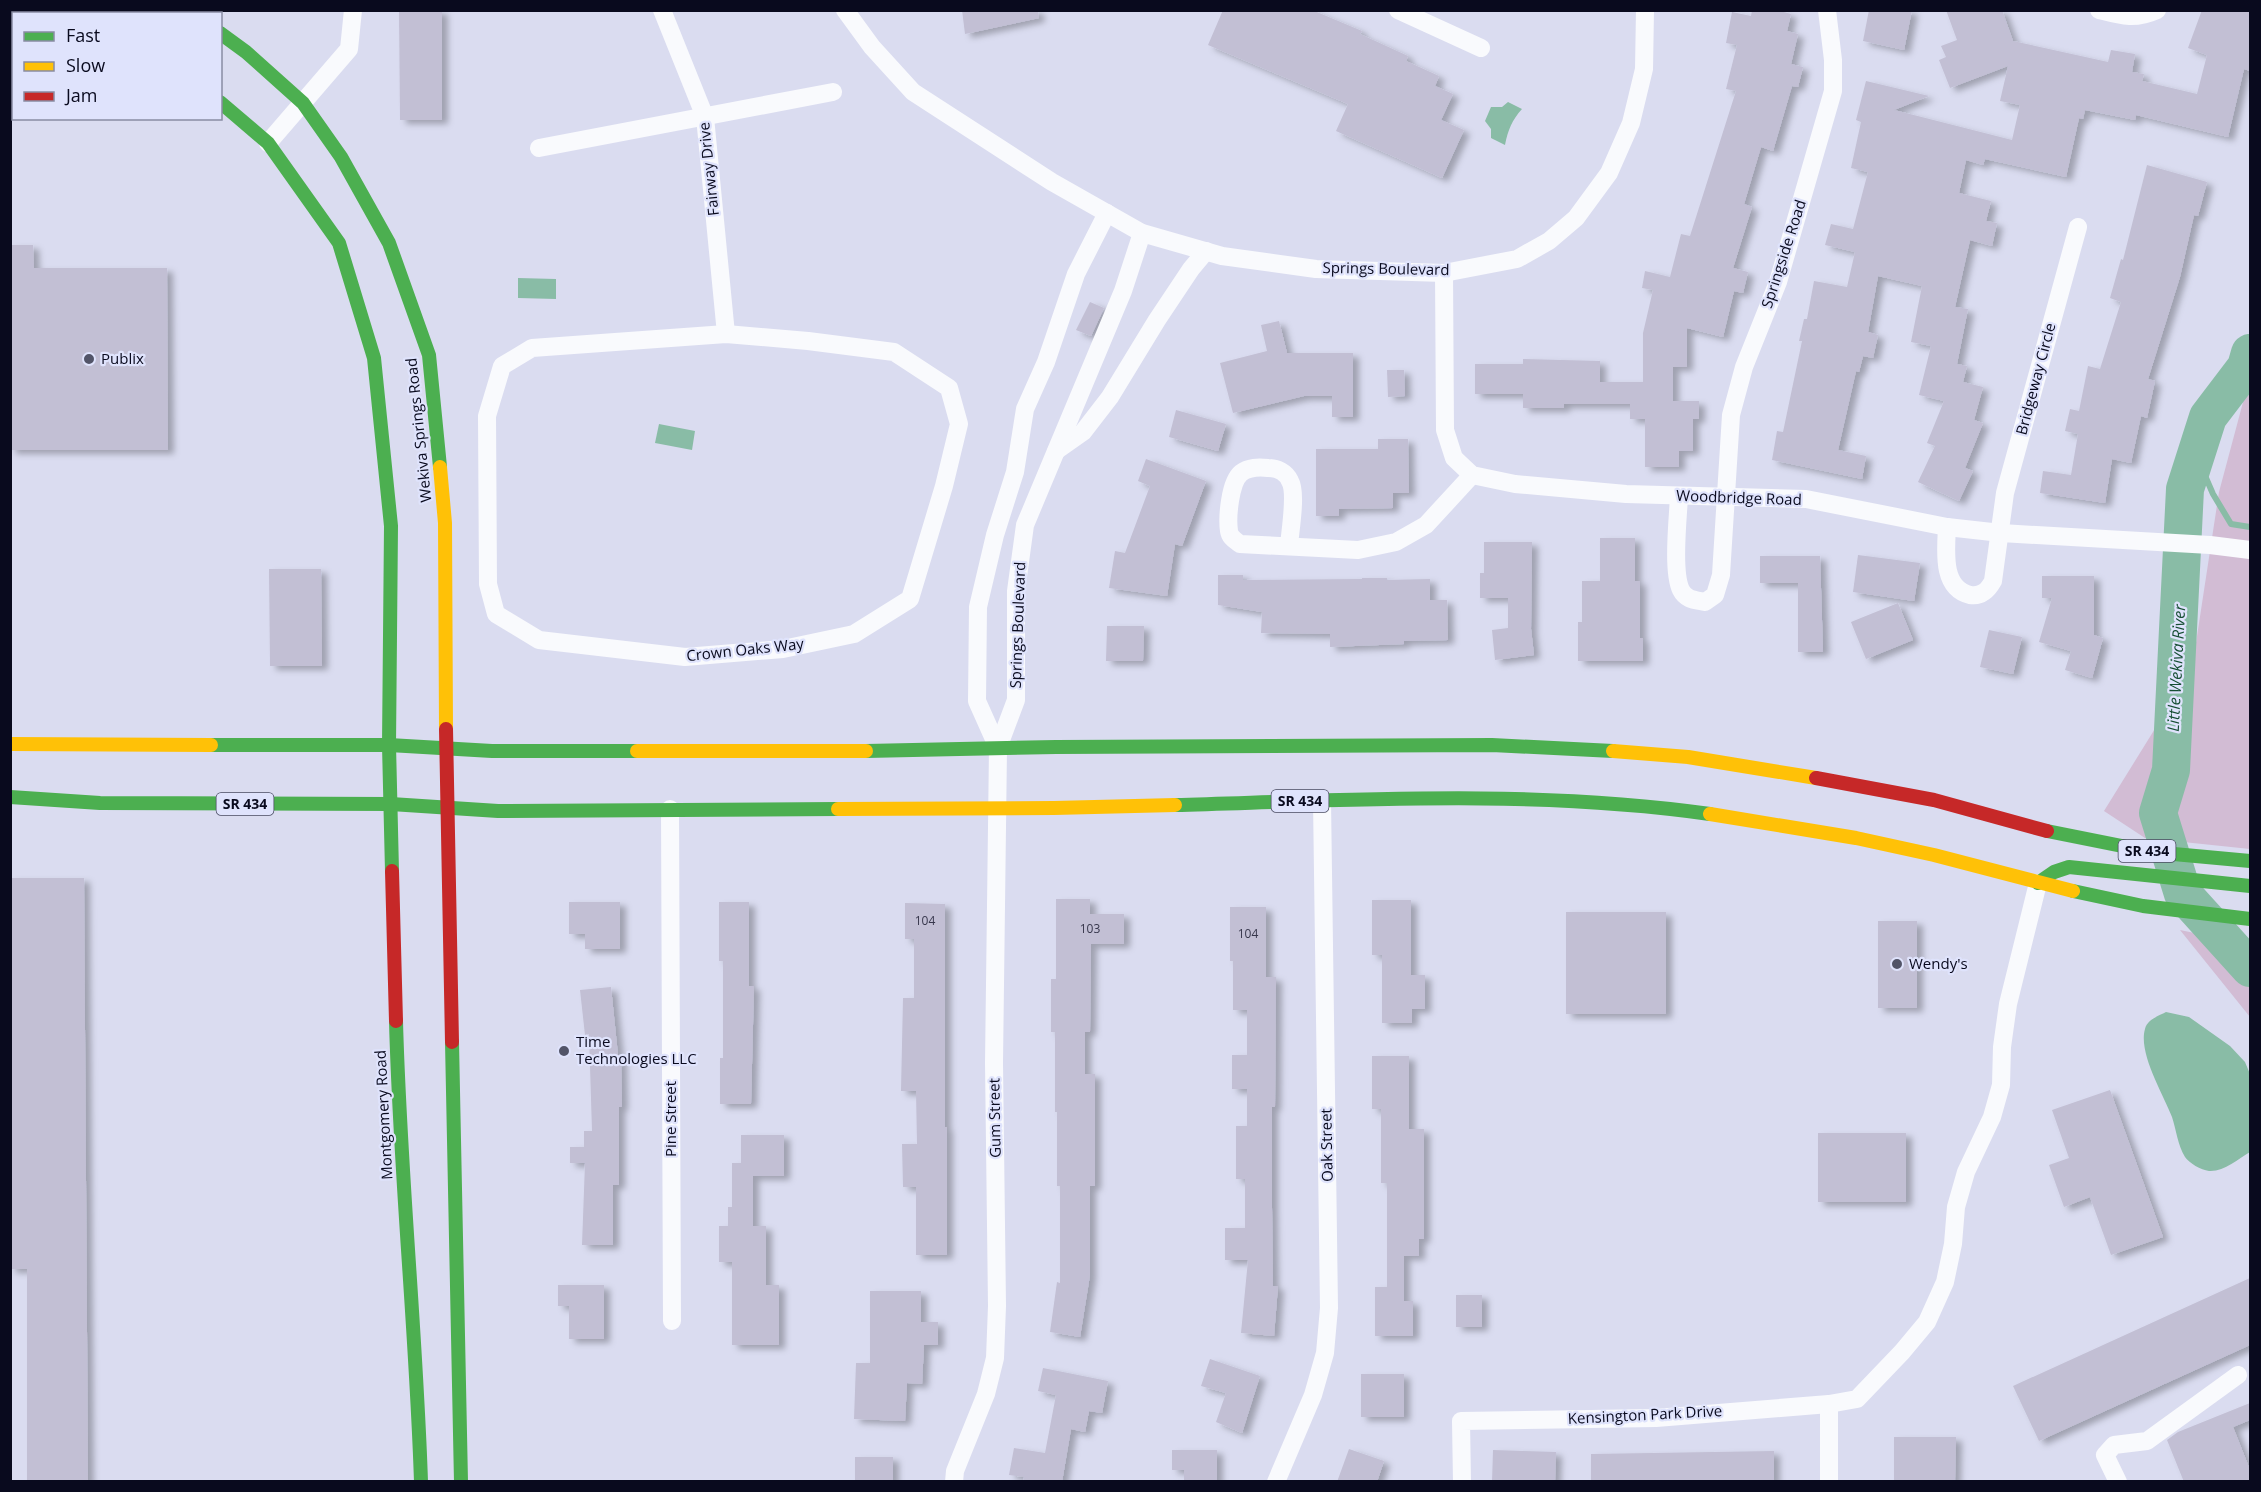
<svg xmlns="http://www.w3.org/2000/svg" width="2261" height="1492" font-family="'Open Sans',sans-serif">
	<defs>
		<filter id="shadow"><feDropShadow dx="6" dy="4" stdDeviation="3" flood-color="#0004"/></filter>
	</defs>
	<rect width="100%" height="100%" fill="#dadcf0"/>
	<g fill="#d2bcd4">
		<polygon points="2250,376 2250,849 2145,838 2104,811 2192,669 2219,492"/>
		<polygon points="2180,930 2209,936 2250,941 2250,1017"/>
	</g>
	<g fill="#89bca6">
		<path d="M1508 102 1522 109C1512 120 1508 130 1505 145L1491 138V129L1485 121 1491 107H1502Z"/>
		<polygon points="518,278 556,279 556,299 518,298"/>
		<polygon points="659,424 695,431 692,450 655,443"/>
		<path d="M2166 1012 2189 1017 2230 1046 2245 1062 2250 1074V1152C2238 1159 2224 1172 2209 1171 2201 1170 2189 1163 2185 1157 2178 1146 2176 1129 2172 1117 2163 1094 2138 1053 2145 1029 2147 1020 2158 1016 2166 1012Z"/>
	</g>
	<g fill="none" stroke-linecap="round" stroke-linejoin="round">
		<polyline stroke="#89bca6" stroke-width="6" points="2196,455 2213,494 2231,524 2250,527"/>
		<polyline stroke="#89bca6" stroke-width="38" points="2250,353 2246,367 2208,417 2185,489 2171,770 2158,813 2183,894 2250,968"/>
	</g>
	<g fill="#c2bfd4" filter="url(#shadow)">
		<polygon points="399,10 442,10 442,120 400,120"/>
		<polygon points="962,10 1038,10 1039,18 965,34"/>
		<polygon points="1223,10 1312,10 1362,31 1360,34 1408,56 1406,61 1439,76 1435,86 1453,94 1441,120 1464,130 1442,178 1336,131 1348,104 1208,45"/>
		<polygon points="1752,10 1776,10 1791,14 1787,31 1798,34 1791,64 1803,67 1798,87 1792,86 1773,151 1761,147 1744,204 1752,207 1733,268 1748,272 1743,293 1734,291 1723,337 1687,328 1687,367 1673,367 1673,401 1699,401 1699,419 1693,419 1693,451 1679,451 1679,467 1645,467 1645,419 1630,419 1630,404 1564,404 1564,408 1523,408 1523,394 1475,394 1475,364 1523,364 1523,359 1600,361 1600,382 1643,382 1643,333 1653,290 1642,288 1645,271 1670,277 1681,234 1690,236 1736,91 1726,89 1737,45 1726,43 1732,12 1751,16"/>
		<polygon points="1869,10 1912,10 1904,50 1863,41"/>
		<polygon points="1946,10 2002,10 2013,41 2108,62 2111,50 2135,54 2132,72 2144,74 2142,81 2197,94 2207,55 2188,48 2202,10 2250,10 2250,71 2244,69 2228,137 2136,115 2135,120 2085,110 2083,119 2079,118 2066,177 1985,159 1983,165 1966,160 1959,193 1991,201 1986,221 1997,223 1992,246 1970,240 1955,307 1968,309 1957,364 1967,366 1963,382 1983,387 1974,420 1983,423 1965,468 1973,471 1959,501 1918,482 1935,446 1927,443 1944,401 1919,395 1931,346 1911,342 1922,286 1878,276 1868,332 1878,335 1873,358 1863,356 1859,372 1856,371 1838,450 1866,456 1862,479 1772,460 1777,431 1783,432 1802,341 1799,341 1804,319 1807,319 1814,281 1847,287 1855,252 1825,245 1831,224 1853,229 1868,172 1851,168 1861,122 1856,120 1866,81 1929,96 1894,110 2012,140 2020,105 2000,101 2008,66 1950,88 1939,60 1946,57 1941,46 1957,40"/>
		<polygon points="2147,165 2207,182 2198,216 2194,215 2180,277 2148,379 2155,381 2147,418 2141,416 2131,463 2112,459 2105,503 2040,493 2043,471 2071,475 2078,434 2065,431 2070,409 2079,411 2088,366 2100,369 2121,302 2110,298 2121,259 2123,260"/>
		<polygon points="10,245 33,245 34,268 167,268 168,450 10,450"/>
		<polygon points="1090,302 1104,308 1091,336 1076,330"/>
		<polygon points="1279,321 1287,353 1353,353 1353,417 1332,417 1332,396 1304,396 1233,413 1220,363 1267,351 1261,325"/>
		<polygon points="1387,370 1404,370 1405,396 1388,397"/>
		<polygon points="1176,410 1226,424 1218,451 1169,437"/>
		<polygon points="1378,439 1408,439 1409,493 1393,493 1393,508 1339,509 1339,516 1316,516 1316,449 1378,449"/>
		<polygon points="1146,459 1206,481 1182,546 1175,544 1167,596 1109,588 1115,551 1125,553 1150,486 1138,481"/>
		<polygon points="1600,538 1635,538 1635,581 1640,581 1640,638 1643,638 1643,661 1578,661 1578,622 1582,622 1582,581 1600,581"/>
		<polygon points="1484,542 1532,542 1531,629 1534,655 1495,660 1492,630 1508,628 1508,598 1480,598 1480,573 1484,573"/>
		<polygon points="1858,555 1920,563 1914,601 1853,592"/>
		<polygon points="1760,556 1820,556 1823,652 1798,652 1798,583 1760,583"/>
		<polygon points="269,569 321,569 322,666 270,666"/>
		<polygon points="1218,575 1243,575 1243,580 1362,579 1362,578 1387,578 1387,580 1430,579 1430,600 1447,600 1448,640 1404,641 1404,644 1330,647 1330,634 1261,633 1262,612 1218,605"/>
		<polygon points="2042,576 2094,576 2094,635 2103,638 2092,678 2065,670 2071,651 2039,642 2052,598 2042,598"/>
		<polygon points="1898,603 1913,640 1866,659 1851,622"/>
		<polygon points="1107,626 1144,626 1143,661 1106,661"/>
		<polygon points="1989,630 2022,637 2013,674 1980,667"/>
		<polygon points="10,878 84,878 88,1482 27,1482 27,1269 10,1269"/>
		<polygon points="1056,899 1090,899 1090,914 1124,914 1124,944 1091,944 1090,1032 1085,1032 1085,1074 1095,1074 1095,1186 1090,1186 1090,1275 1080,1337 1050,1332 1057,1282 1060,1283 1060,1186 1057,1186 1057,1112 1055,1112 1055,1032 1051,1032 1051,979 1056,979"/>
		<polygon points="1372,900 1411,900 1411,975 1425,975 1425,1009 1412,1009 1412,1023 1382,1023 1382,955 1372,955"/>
		<polygon points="569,902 620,902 620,949 585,949 585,934 569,934"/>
		<polygon points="719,902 749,902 749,986 754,986 751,1104 720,1104 720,1058 723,1058 723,961 719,961"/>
		<polygon points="905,903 945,904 945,1127 947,1127 947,1255 916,1255 916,1187 903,1187 902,1144 917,1144 916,1091 901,1091 903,998 914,998 914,939 905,939"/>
		<polygon points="1230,907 1266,907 1266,977 1276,977 1275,1107 1272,1107 1272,1208 1273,1286 1278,1286 1274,1336 1241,1333 1248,1260 1225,1260 1225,1228 1245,1228 1245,1179 1236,1179 1236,1126 1247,1126 1247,1089 1232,1089 1232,1055 1247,1055 1247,1010 1233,1010 1233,961 1230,961"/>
		<rect x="1566" y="912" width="100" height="102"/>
		<rect x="1878" y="921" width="39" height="87"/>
		<polygon points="611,987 618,1055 621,1055 622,1107 619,1107 619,1185 613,1185 613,1245 582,1245 585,1163 570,1163 570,1147 584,1147 584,1131 592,1131 589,1034 585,1035 580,990"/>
		<polygon points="1372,1056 1409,1056 1409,1129 1424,1129 1424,1239 1419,1239 1419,1256 1404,1256 1404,1301 1413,1301 1413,1336 1375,1336 1375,1287 1387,1287 1387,1183 1381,1183 1381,1109 1372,1109"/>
		<polygon points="2110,1090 2163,1237 2111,1255 2090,1197 2064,1207 2049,1165 2069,1158 2052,1110"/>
		<rect x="1818" y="1133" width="88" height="69"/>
		<polygon points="741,1135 784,1135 784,1176 753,1176 753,1226 766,1226 766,1285 779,1285 779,1345 732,1345 732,1262 719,1262 719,1226 728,1226 728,1207 732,1207 732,1163 741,1163"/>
		<polygon points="2250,1278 2250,1345 2039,1441 2013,1386"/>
		<polygon points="558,1285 604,1285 604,1339 569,1339 569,1306 558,1306"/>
		<polygon points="870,1291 921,1291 921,1322 938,1322 938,1345 924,1345 922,1384 907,1383 905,1421 854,1419 856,1363 870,1363"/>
		<rect x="1456" y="1295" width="26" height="32"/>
		<polygon points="1210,1359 1260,1376 1242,1433 1216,1422 1226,1393 1201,1386"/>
		<polygon points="1043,1368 1108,1381 1102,1413 1089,1411 1085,1432 1071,1429 1062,1482 1023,1482 1024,1477 1009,1475 1014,1448 1045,1453 1056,1395 1038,1391"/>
		<rect x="1361" y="1374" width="43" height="43"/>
		<polygon points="2250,1403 2250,1420 2233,1427 2250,1470 2250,1482 2184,1482 2167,1440 2178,1432"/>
		<polygon points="1894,1437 1956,1437 1955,1482 1894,1482"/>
		<polygon points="1349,1449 1384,1461 1377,1482 1337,1482"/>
		<polygon points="1172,1450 1217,1450 1217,1482 1184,1482 1184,1470 1172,1470"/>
		<polygon points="1493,1450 1556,1452 1555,1482 1492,1482"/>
		<polygon points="1774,1451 1774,1482 1591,1482 1591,1454"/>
		<rect x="855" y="1457" width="38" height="25"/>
	</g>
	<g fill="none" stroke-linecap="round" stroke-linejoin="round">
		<g stroke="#f9fafd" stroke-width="18">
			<polyline points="662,10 705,117 726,334"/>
			<polyline points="845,10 872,47 913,92 1052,182 1142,233 1222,256 1316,269 1444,273 1517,259 1549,241 1576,218 1609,173 1631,123 1644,69 1645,10"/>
			<polyline points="1398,10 1481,48"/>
			<path d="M2099 10C2122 16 2135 20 2157 10"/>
			<polyline points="268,143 349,49 353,10"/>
			<polyline points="539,148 833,92"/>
			<polyline points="1444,273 1445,430 1454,458 1472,475 1515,484 1626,494 1806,499 1947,527 2001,533 2210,545 2250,550"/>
			<polygon points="726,334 808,341 894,352 949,388 959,424 944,486 910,599 854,634 783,649 685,657 539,640 496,614 488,584 487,416 502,366 532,348"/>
			<polyline points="1056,451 1083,432 1110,397 1157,320 1191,269 1206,251"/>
			<path d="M1679 496C1678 518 1672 572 1681 590 1686 600 1695 600 1705 602L1715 595 1721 575 1731 415 1744 367 1778 282 1833 91V60L1827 10"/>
			<path d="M1947 527C1946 550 1941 588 1970 595 1982 597 1988 590 1993 581L2005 493 2078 227"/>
			<path d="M1289 546C1290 531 1297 493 1290 481 1286 472 1277 468 1268 468 1258 467 1249 467 1241 473 1230 482 1227 517 1229 531 1230 538 1235 540 1240 544L1358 550 1396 542 1426 525 1472 475"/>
			<polyline points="998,748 977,701 978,607 995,535 1015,472 1025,409 1046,362 1076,274 1107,213"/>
			<polyline points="670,809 672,1321"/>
			<polyline points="1829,1404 1829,1482"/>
			<polyline points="954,1482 955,1471 986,1394 995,1358 997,1306 994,1063 998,748 1016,700 1016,591 1025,525 1123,291 1142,233"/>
			<polyline points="1276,1482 1313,1395 1325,1353 1329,1308 1322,800"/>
			<polyline points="1462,1482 1461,1421 1656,1418 1829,1404 1857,1399 1902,1352 1927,1322 1945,1282 1953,1244 1956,1207 1966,1172 1992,1117 2001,1085 2002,1047 2008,1004 2038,883"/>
			<polyline points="2118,1482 2105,1455 2114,1445 2147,1441 2238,1375"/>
		</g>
		<g stroke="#4caf50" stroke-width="14">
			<polyline points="72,10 79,14"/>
			<polyline points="189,10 193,14"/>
			<polyline points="220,33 246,52 303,103 341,157 389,243 429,355 440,467"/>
			<polyline points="220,102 268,143 339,243 374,358 391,526 389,745 392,871"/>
			<polyline points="211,745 389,745 492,751 637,751"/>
			<polyline points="866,751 1056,747 1492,745 1613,751"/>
			<polyline points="10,797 100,803 391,804 498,811 838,809"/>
			<path d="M1175 805C1353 800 1533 789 1710 814"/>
			<polyline points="2047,831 2152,852 2250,861"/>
			<polyline points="2038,883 2054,872 2069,867 2250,886"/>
			<polyline points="2073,891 2143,906 2250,919"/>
			<path d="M396 1021C400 1175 416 1328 421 1482"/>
			<polyline points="452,1042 461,1482"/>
		</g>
		<g stroke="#ffc107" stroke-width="14">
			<polyline points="440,467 445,523 446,729"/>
			<polyline points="10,744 211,745"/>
			<polyline points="637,751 866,751"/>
			<polyline points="1613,751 1688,757 1816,778"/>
			<polyline points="838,809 1054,808 1175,805"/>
			<polyline points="1710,814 1856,838 1934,855 2073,891"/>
		</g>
		<g stroke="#c62828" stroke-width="14">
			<polyline points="446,729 452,1042"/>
			<polyline points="1816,778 1934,800 2047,831"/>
			<polyline points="392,871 396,1021"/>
		</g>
	</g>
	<g fill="#525468" stroke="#dfe3fc" stroke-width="2">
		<circle cx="89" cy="359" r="6"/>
		<circle cx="1897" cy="964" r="6"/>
		<circle cx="564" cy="1051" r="6"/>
	</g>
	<g text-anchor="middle" stroke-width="4.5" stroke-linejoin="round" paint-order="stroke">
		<g font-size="12" fill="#37374c">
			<text x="925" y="925">104</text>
			<text x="1090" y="933">103</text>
			<text x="1248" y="938">104</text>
		</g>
		<g fill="#dfe3fc" stroke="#494b61" stroke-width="1.5">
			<rect x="1271.5" y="790" width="57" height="22" rx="4.5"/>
			<rect x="216.5" y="793" width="57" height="22" rx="4.5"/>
			<rect x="2118.5" y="840" width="57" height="22" rx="4.5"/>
		</g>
		<g font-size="14" font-weight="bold" fill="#090a1e">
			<text x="1300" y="806">SR 434</text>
			<text x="245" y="809">SR 434</text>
			<text x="2147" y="856">SR 434</text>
		</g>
		<g font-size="15" fill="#090a1e" stroke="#dfe3fc">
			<text transform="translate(709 169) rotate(-96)" y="5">Fairway Drive</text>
			<text transform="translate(1784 254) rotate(-72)" y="5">Springside Road</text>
			<text transform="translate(1386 269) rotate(1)" y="5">Springs Boulevard</text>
			<text transform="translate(2036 379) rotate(-75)" y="5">Bridgeway Circle</text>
			<text transform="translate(419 430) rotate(-96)" y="5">Wekiva Springs Road</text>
			<text transform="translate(1739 498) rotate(2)" y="5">Woodbridge Road</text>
			<text transform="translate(1018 625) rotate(-88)" y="5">Springs Boulevard</text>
			<text transform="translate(745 650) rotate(-6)" y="5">Crown Oaks Way</text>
			<text transform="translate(384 1115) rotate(-93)" y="5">Montgomery Road</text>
			<text transform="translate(995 1118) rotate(-91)" y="5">Gum Street</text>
			<text transform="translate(671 1119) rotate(-90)" y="5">Pine Street</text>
			<text transform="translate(1327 1145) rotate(-91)" y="5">Oak Street</text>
			<text transform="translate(1645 1415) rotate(-3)" y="5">Kensington Park Drive</text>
		</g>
		<g font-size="15" fill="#090a1e" stroke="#dfe3fc" text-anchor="start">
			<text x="101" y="364">Publix</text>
			<text x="1909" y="969">Wendy's</text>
			<text x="576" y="1047">Time<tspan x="576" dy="17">Technologies LLC</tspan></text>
		</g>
		<g font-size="16" font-style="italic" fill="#164e33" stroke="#dfe3fc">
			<text transform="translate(2176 668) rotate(-87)" y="6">Little Wekiva River</text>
		</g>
	</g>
	<rect width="2261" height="1492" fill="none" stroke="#090a1e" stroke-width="24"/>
	<rect x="12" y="12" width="210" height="108" fill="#dfe3fc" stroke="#898ca3" stroke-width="1.5"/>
	<rect x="24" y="32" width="30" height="9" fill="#4caf50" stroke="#898ca3" stroke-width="1.5"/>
	<text x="66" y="42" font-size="18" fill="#090a1e">Fast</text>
	<rect x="24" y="62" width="30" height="9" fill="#ffc107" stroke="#898ca3" stroke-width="1.5"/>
	<text x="66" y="72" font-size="18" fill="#090a1e">Slow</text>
	<rect x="24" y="92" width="30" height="9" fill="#c62828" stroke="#898ca3" stroke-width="1.5"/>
	<text x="66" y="102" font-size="18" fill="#090a1e">Jam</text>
</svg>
